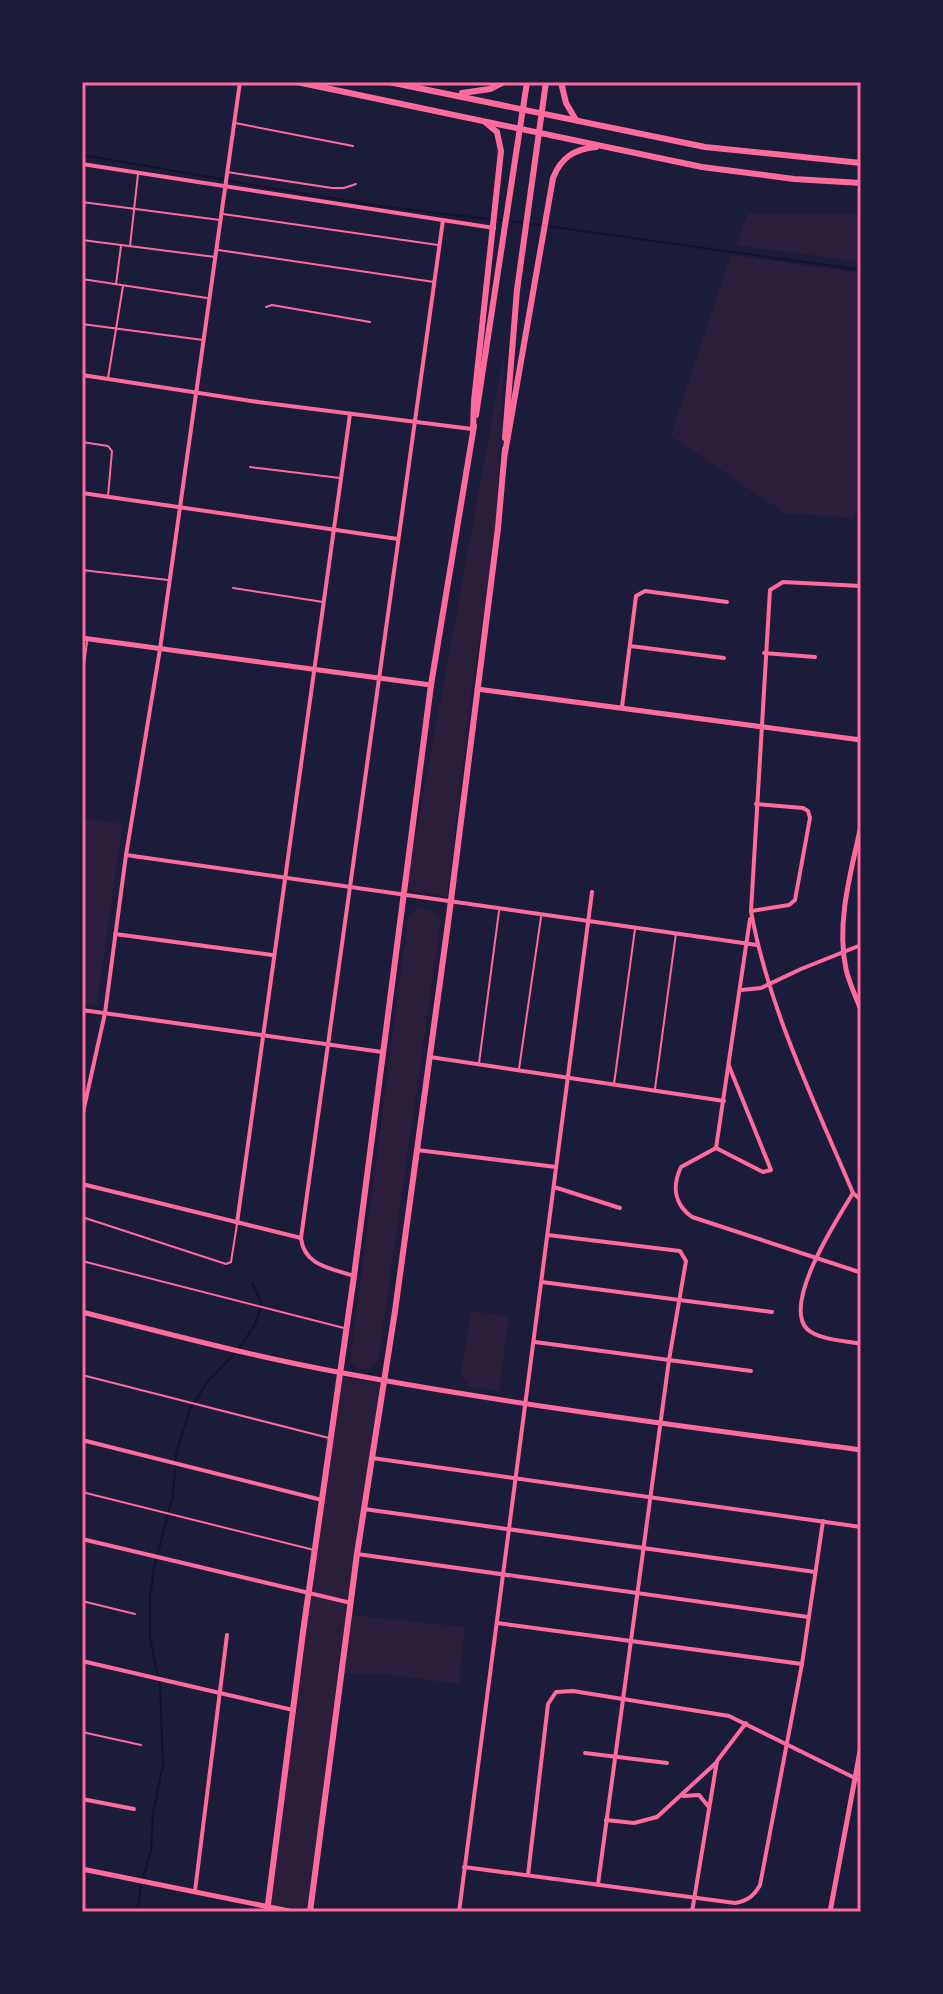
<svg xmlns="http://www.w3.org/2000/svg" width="943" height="1994" font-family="'PT Sans',sans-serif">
	<rect width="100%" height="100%" fill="#1b1b3a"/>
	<g fill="#2a1e3b">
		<polygon points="747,214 861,214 861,262 736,245"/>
		<polygon points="731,255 861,273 861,497 854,518 785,513 670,436"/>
		<polygon points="505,348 495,539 472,688 447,897 406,889"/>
		<polygon points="82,818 123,824 97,1005 82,1003"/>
		<polygon points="417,908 432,910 441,921 378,1362 370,1370 356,1369 350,1360 408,917"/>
		<polygon points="471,1311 509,1316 499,1391 470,1387 461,1375"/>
		<polygon points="339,1377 380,1384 350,1602 309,1594"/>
		<polygon points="309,1596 350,1603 310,1912 267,1912"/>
		<polygon points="352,1615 465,1627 459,1684 384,1674 344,1673"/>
	</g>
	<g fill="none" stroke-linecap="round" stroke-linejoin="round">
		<g stroke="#12122b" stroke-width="2">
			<polyline points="82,155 222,179"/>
			<polyline points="229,181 379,206 540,225"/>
			<polyline points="547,226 861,270"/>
			<polyline points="239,1349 255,1324 262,1304 252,1283"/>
			<polyline points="143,1879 151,1851 153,1813 163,1765 160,1687 150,1638 150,1597 154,1568 173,1495 176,1454 190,1409 208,1381 234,1354"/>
			<polyline points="137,1912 141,1885"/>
		</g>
		<g stroke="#ff6b9d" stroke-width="2">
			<polyline points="235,123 353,146"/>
			<polyline points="227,172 332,188 344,188 356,184"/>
			<polyline points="82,202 220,220"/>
			<polyline points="223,214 438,245"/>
			<polyline points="82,240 215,257"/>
			<polyline points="130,246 138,174"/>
			<polyline points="218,250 434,282"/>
			<polyline points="82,279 207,298"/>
			<polyline points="116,284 121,246"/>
			<polyline points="266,307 272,305 370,322"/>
			<polyline points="82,324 203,340"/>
			<polyline points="108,378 123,286"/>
			<polyline points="82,442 108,446 112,451 108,496"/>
			<polyline points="250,467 340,478"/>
			<polyline points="82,570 168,580"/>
			<polyline points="233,588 323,602"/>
			<polyline points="82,680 87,642"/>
			<polyline points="479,1063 499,911"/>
			<polyline points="519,1069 541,917"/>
			<polyline points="614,1084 635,929"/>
			<polyline points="655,1089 676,933"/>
			<polyline points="82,1217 226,1264 231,1262 237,1224"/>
			<polyline points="82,1261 344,1328"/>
			<polyline points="82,1375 329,1438"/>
			<polyline points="82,1492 314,1550"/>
			<polyline points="82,1601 135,1614"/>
			<polyline points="82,1732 141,1745"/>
		</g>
		<g stroke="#ff6b9d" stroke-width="4">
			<polyline points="82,164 494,228"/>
			<polyline points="82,375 258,402 472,429"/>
			<polyline points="82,493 398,539"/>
			<path d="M861 586 783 582 770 590 751 911C768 1007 815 1103 853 1193L861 1200"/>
			<polyline points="630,646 724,658"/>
			<polyline points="764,653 815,657"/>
			<polyline points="622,707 636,596 645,591 727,602"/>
			<polyline points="126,855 757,945"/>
			<polyline points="751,911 789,905 795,900 810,818 808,811 803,808 756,804"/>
			<polyline points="115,934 272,955"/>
			<polyline points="741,990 761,988 801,969 861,945"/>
			<polyline points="82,1010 382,1052"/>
			<polyline points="430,1057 724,1101"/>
			<polyline points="82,1117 105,1013 126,855 160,649 240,82"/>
			<polyline points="716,1148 750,919"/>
			<path d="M716 1148 681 1167C672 1186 674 1204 692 1217L859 1272"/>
			<polyline points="716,1148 763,1172 771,1170 729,1066"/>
			<polyline points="417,1150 556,1167"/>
			<polyline points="82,1184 301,1238"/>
			<polyline points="554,1187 620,1208"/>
			<path d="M853 1193C838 1218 782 1303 807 1329 819 1340 846 1341 861 1344"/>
			<polyline points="237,1223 350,414"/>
			<polyline points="548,1235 680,1251 686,1261 669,1360 598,1884"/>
			<path d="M354 1276C331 1268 304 1266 301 1238L443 220"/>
			<polyline points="542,1282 772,1312"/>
			<polyline points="535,1342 751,1371"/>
			<polyline points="82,1440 322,1500"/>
			<polyline points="372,1458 861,1527"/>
			<polyline points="364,1509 815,1572"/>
			<polyline points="82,1539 351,1603"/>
			<polyline points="357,1554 808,1617"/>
			<polyline points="497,1623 802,1664"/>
			<polyline points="82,1661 293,1710"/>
			<polyline points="585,1753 667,1763"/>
			<polyline points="683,1796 699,1795 708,1806"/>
			<polyline points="82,1799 134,1809"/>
			<polyline points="606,1820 634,1823 657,1817 717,1762"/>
			<path d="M464 1867 735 1903C747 1901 754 1896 760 1885L802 1664 823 1521"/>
			<polyline points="528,1875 548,1704 556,1692 573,1691 729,1716 861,1781"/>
			<polyline points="195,1891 227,1635"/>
			<polyline points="459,1912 592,892"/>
			<polyline points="692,1912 717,1761 746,1723"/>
		</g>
		<g stroke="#ff6b9d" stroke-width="5">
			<polyline points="477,689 861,740"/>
			<path d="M861 826C851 871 836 923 846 969 849 983 856 997 861 1010"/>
			<path d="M82 1312C169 1334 255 1357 343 1373 515 1405 688 1427 861 1450"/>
			<polyline points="82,1869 294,1912"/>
			<polyline points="830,1912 861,1746"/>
		</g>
		<polyline stroke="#ff6b9d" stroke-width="5" points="82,638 431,685"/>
		<g stroke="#ff6b9d" stroke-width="6">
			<polyline points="476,415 527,82"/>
			<polyline points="505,438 517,290 546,82"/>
			<polyline points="267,1912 303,1632 354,1276 431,685 474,426"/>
			<polyline points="310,1912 357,1554 395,1311 449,916 498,528 505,449"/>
		</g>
		<g stroke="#ff6b9d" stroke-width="6">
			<polyline points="297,82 702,167 794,179 861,183"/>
			<polyline points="389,82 705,147 861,163"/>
			<polyline points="561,82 566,103 576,120"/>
			<polyline points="462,93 490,89 504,82"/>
			<polyline points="473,430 474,401 501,151 497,132 485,122"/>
			<path d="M505 453 553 178C561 157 575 149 596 147"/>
		</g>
	</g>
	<rect width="943" height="1994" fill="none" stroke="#1b1b3a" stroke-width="168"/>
	<rect x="84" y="84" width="775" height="1826" fill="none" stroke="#ff6b9d" stroke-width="3"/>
</svg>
